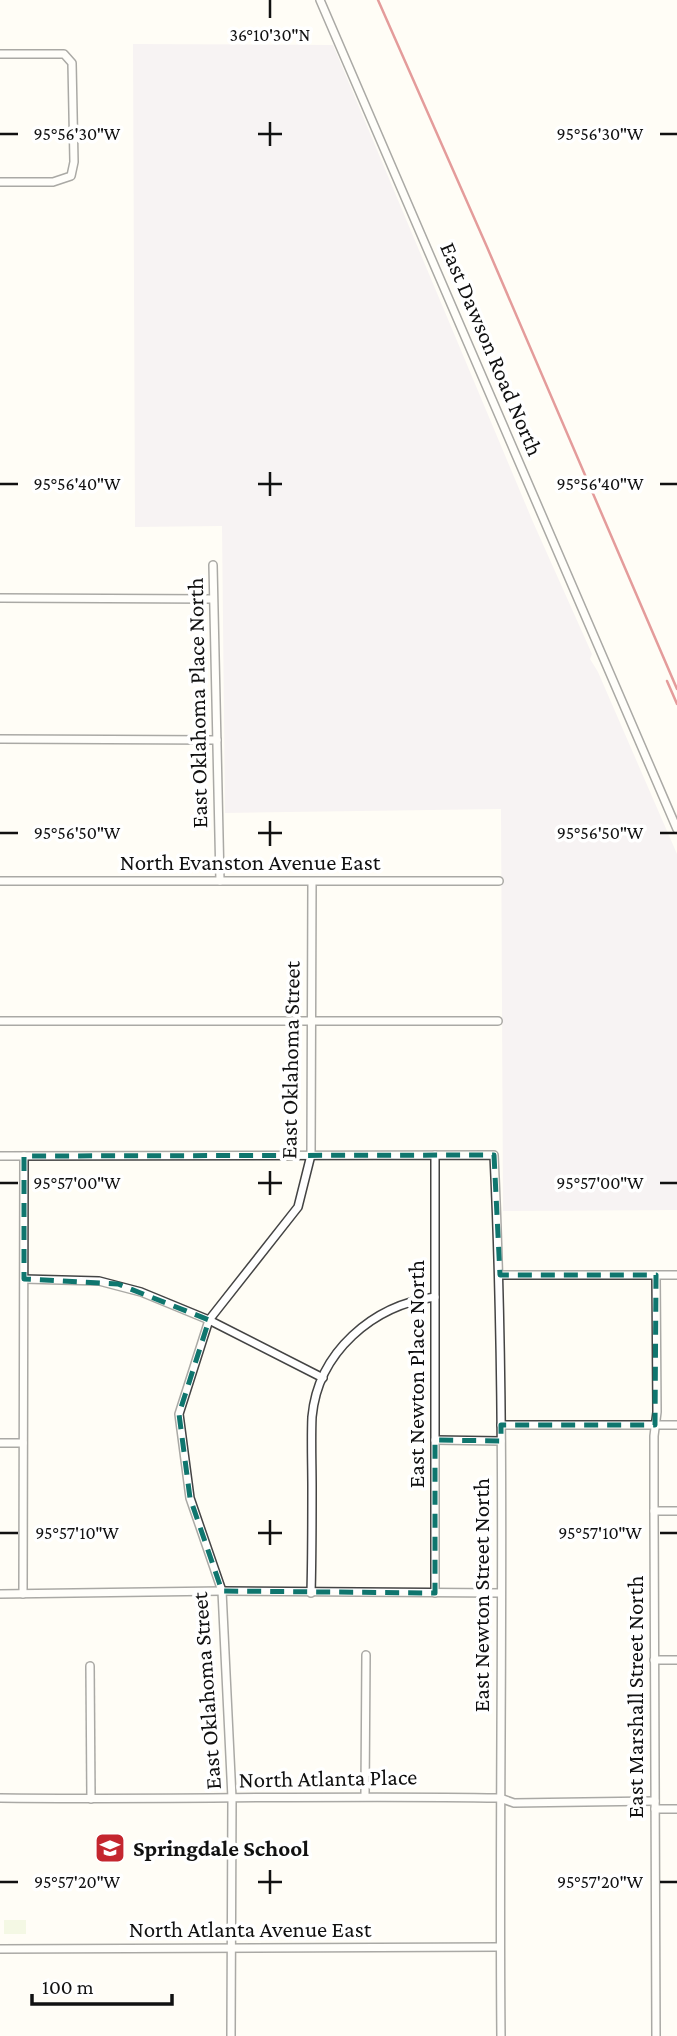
<svg xmlns="http://www.w3.org/2000/svg" width="677" height="2036" font-family="'Crimson Pro',serif">
	<rect width="100%" height="100%" fill="#fffdf5"/>
	<polygon fill="#eee6ef" points="133,44 333,45 533,522 592,654 590,659 598,672 677,854 677,1210 503,1211 501,809 225,813 222,526 135,527"/>
	<rect fill="#e6f2cf" x="4" y="1920" width="22" height="14"/>
	<g fill="none" stroke-linecap="round" stroke-linejoin="round">
		<g stroke="#444" stroke-width="10">
			<g id="street">
				<polyline points="320,0 677,829"/>
				<polyline points="0,54 64,54 72,63 74,162 71,176 53,182 0,182"/>
				<polyline points="213,565 220,881"/>
				<polyline points="0,598 213,599"/>
				<polyline points="0,739 217,740"/>
				<polyline points="0,881 499,881"/>
				<polyline points="0,1021 498,1021"/>
				<polyline points="435,1155 435,1593"/>
				<path d="M0 1156 494 1155C508 1448 498 1742 501 2036"/>
				<polyline points="500,1275 677,1275"/>
				<polyline points="656,1275 657,1412 654,1436 654,1511 656,2036"/>
				<polyline points="24,1279 99,1281 141,1292 209,1320 323,1378"/>
				<polyline points="501,1425 677,1425"/>
				<polyline points="435,1440 501,1441"/>
				<polyline points="0,1443 23,1443"/>
				<polyline points="654,1511 677,1511"/>
				<path d="M311 1593C312 1558 312 1522 312 1487 312 1464 311 1440 312 1417 318 1352 373 1305 435 1297"/>
				<polyline points="0,1594 222,1591 501,1593"/>
				<polyline points="23,1594 24,1156"/>
				<polyline points="654,1660 677,1660"/>
				<polyline points="90,1666 91,1799"/>
				<polyline points="365,1795 366,1655"/>
				<path d="M0 1798C167 1800 333 1795 500 1798L514 1803 655 1801"/>
				<polyline points="655,1809 677,1809"/>
				<polyline points="0,1949 500,1947"/>
				<polyline points="231,2036 232,1798 222,1591 190,1498 179,1414 209,1320 298,1207 311,1155 312,882"/>
			</g>
		</g>
		<use href="#street" stroke="#fff" stroke-width="7"/>
		<g stroke="#c4262e" stroke-width="2.5">
			<polyline points="378,0 487,247 677,689"/>
			<polyline points="667,681 677,704"/>
		</g>
	</g>
	<path d="M0 0H677V2036H0ZM494 1155 500 1275H656L655 1425H501V1441L435 1440V1593L222 1591 190 1498 179 1414 209 1320 118 1284 24 1279V1156Z" fill="#fffdf5" fill-opacity=".55" fill-rule="evenodd"/>
	<path fill="none" stroke="#0f766e" stroke-width="5" stroke-dasharray="14 9" stroke-linejoin="round" d="M494 1155 500 1275H656L655 1425H501V1441L435 1440V1593L222 1591 190 1498 179 1414 209 1320 118 1284 24 1279V1156Z"/>
	<path fill="none" stroke="#111" stroke-width="2.5" d="M270 0V18M270 122V146M0 134H18M258 134H282M660 134H677M270 472V496M0 484H18M258 484H282M660 484H677M270 821V846M0 833H18M258 833H282M660 833H677M270 1171V1195M0 1183H18M258 1183H282M660 1183H677M270 1520V1545M0 1533H18M258 1533H282M660 1533H677M270 1870V1894M0 1882H18M258 1882H282M660 1882H677"/>
	<defs>
		<g id="school-square" transform="scale(1.575)"><rect x="-9" y="-9" width="18" height="18" rx="4" fill="#c4262e" stroke="#fff"/><path d="M0-5L7-2L0 1L-7-2ZM-4 1L0 2.5L4 1V4Q0 6-4 4Z" fill="#fff"/></g>
	</defs>
	<g fill-rule="evenodd">
		<use href="#school-square" x="110" y="1848"/>
	</g>
	<g text-anchor="middle" stroke-width="7" stroke-linejoin="round" paint-order="stroke">
		<g font-size="23" fill="#111" stroke="#fff">
			<text transform="translate(492 349) rotate(67)" y="8">East Dawson Road North</text>
			<text transform="translate(197 703) rotate(-91)" y="8">East Oklahoma Place North</text>
			<text x="250" y="870">North Evanston Avenue East</text>
			<text transform="translate(290 1060) rotate(-89)" y="8">East Oklahoma Street</text>
			<text transform="translate(416 1374) rotate(-90)" y="8">East Newton Place North</text>
			<text transform="translate(481 1595) rotate(-90)" y="8">East Newton Street North</text>
			<text transform="translate(206 1691) rotate(-94)" y="8">East Oklahoma Street</text>
			<text transform="translate(635 1697) rotate(-90)" y="8">East Marshall Street North</text>
			<text transform="translate(328 1778) rotate(-1)" y="8">North Atlanta Place</text>
			<text x="250" y="1937">North Atlanta Avenue East</text>
		</g>
		<g font-size="23" font-weight="bold" fill="#111" stroke="#fff" text-anchor="start">
			<text x="133" y="1856">Springdale School</text>
		</g>
	</g>
	<g font-size="18" text-anchor="middle" fill="#111" stroke="#fff" stroke-width="7" stroke-linejoin="round" paint-order="stroke">
		<text x="270" y="41">36°10'30"N</text>
		<text x="600" y="140">95°56'30"W</text>
		<text x="77" y="140">95°56'30"W</text>
		<text x="600" y="490">95°56'40"W</text>
		<text x="77" y="490">95°56'40"W</text>
		<text x="600" y="839">95°56'50"W</text>
		<text x="77" y="839">95°56'50"W</text>
		<text x="77" y="1189">95°57'00"W</text>
		<text x="600" y="1189">95°57'00"W</text>
		<text x="77" y="1539">95°57'10"W</text>
		<text x="600" y="1539">95°57'10"W</text>
		<text x="600" y="1888">95°57'20"W</text>
		<text x="77" y="1888">95°57'20"W</text>
	</g>
	<path d="M32 1994v10h140v-10" fill="none" stroke="#111111" stroke-width="3.5"/>
	<text x="42" y="1994" font-size="21" fill="#111111" stroke="#ffffff" stroke-width="5" paint-order="stroke">100 m</text>
</svg>
